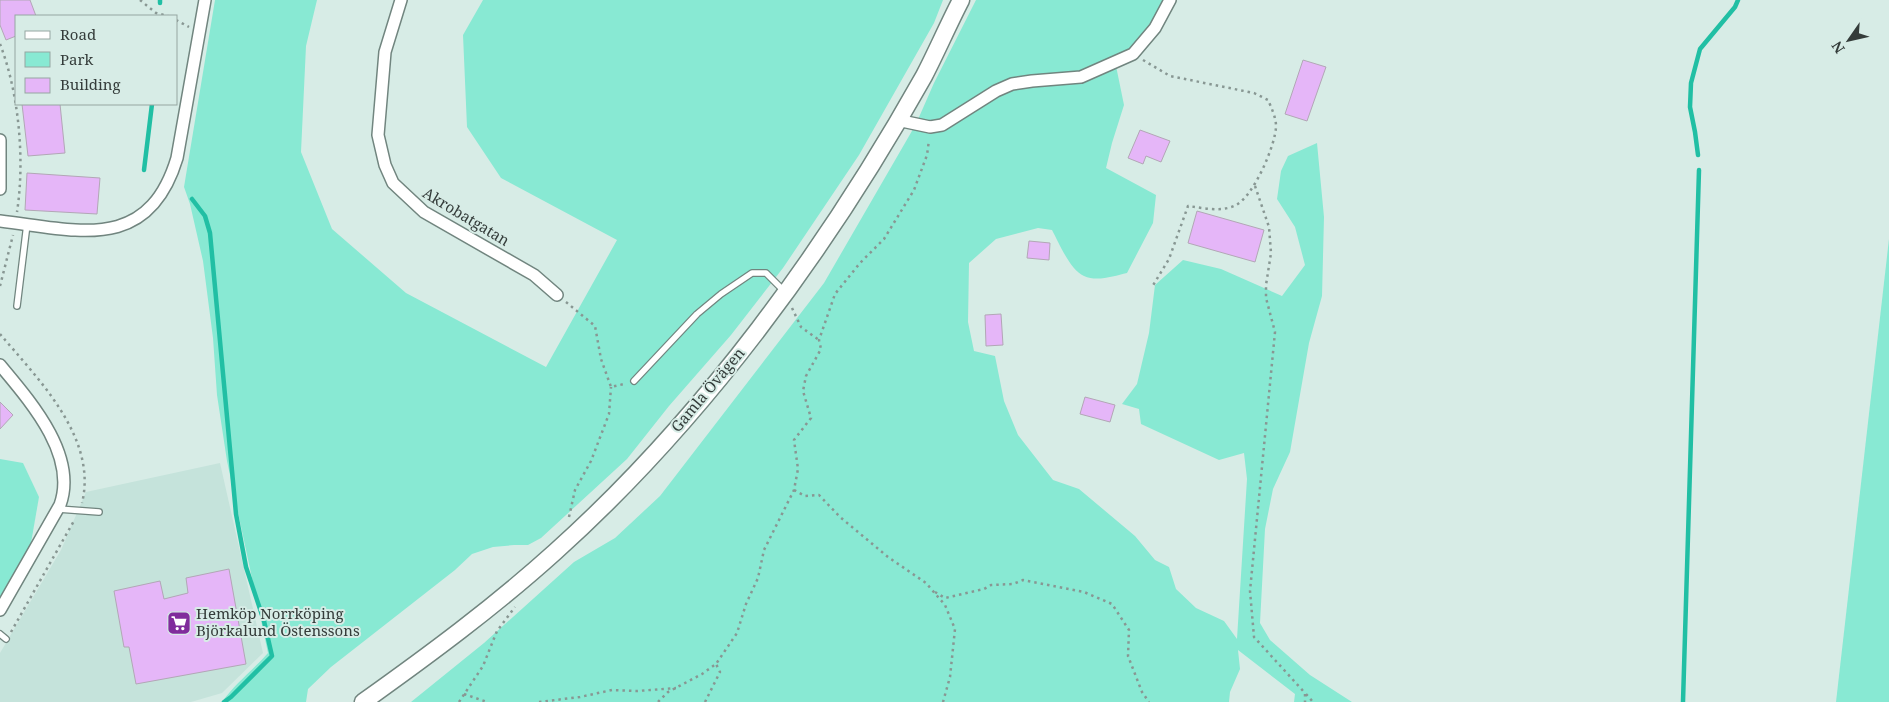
<svg xmlns="http://www.w3.org/2000/svg" width="1889" height="702" font-family="'Noto Serif',serif">
	<rect width="100%" height="100%" fill="#d7ece6"/>
	<polygon fill="#c5e3db" points="220,463 263,653 222,693 191,702 0,702 0,653 61,550 86,492"/>
	<g fill="#88e9d3">
		<path d="M215 0H317L306 46 301 152 332 229 406 293 546 367 617 240 501 178 467 127 463 35 483 0H943L934 23 859 155 783 268 731 335 669 406 627 459 541 538 528 545H514L493 547 472 554 455 570 331 667 308 689 306 702H222C235 684 253 670 268 653L227 461 217 395 213 338 203 261 190 204 184 187Z"/>
		<path d="M976 0H1170L1133 54 1115 61 1124 105 1112 143 1106 168 1156 195 1153 223 1127 273C1114 276 1097 282 1084 276 1070 270 1059 243 1052 230L1038 228 996 239 969 263 968 322 974 351 995 356 1004 401 1018 435 1053 480 1079 489 1135 536 1155 560 1169 567 1176 589 1196 608 1224 621 1237 639 1247 479 1244 453 1219 460 1141 424 1139 409 1122 404 1137 384 1149 333 1155 285 1183 260 1221 269 1282 296 1305 265 1295 227 1277 199 1281 171 1288 156 1317 143 1324 217 1322 296 1309 343 1290 452 1273 489 1265 529 1260 623 1270 640 1310 675 1352 702H1294L1295 694 1238 650 1240 669 1230 692 1229 702H411L484 643 574 562 615 538 660 496 824 283 916 124 934 83Z"/>
		<polygon points="1889,239 1889,702 1836,702"/>
		<polygon points="0,459 23,463 39,497 31,543 0,600"/>
	</g>
	<g fill="none" stroke-linecap="round" stroke-linejoin="round">
		<g stroke="#21bfa4" stroke-width="4.5">
			<polyline points="160,0 160,3"/>
			<polyline points="1698,155 1695,132 1690,107 1691,83 1700,49 1735,7 1738,0"/>
			<polyline points="144,170 152,104"/>
			<polyline points="192,199 205,216 210,233 236,514 246,567 264,621 272,656 231,697 224,702"/>
			<polyline points="1683,702 1699,170"/>
		</g>
	</g>
	<g fill="#e5b6f8" stroke="#b2a7b6">
		<polygon points="0,0 30,0 36,16 16,16 16,36 6,40 0,25"/>
		<polygon points="1303,60 1326,67 1307,121 1285,114"/>
		<polygon points="22,104 60,104 65,153 28,156"/>
		<polygon points="1140,130 1170,141 1161,162 1146,156 1143,164 1128,158"/>
		<polygon points="27,173 100,178 97,214 25,210"/>
		<polygon points="1197,211 1264,230 1255,262 1188,243"/>
		<polygon points="1029,241 1050,243 1049,260 1027,258"/>
		<polygon points="1001,314 1003,345 986,346 985,315"/>
		<polygon points="1085,397 1115,405 1110,422 1080,414"/>
		<polygon points="0,402 13,415 0,429"/>
		<polygon points="229,569 246,664 136,684 129,647 124,647 114,591 160,581 164,599 188,593 186,578"/>
	</g>
	<g fill="none" stroke-linecap="round" stroke-linejoin="round">
		<g stroke="#71857f" stroke-width="8">
			<g id="service">
				<polyline points="17,306 27,224"/>
				<polyline points="634,381 697,314 721,294 752,273 766,273 785,292"/>
				<polyline points="58,509 99,512"/>
				<polyline points="0,634 6,639"/>
			</g>
		</g>
		<g stroke="#71857f" stroke-width="14">
			<g id="minor">
				<polyline points="401,0 385,52 378,135 385,165 393,183 424,212 534,275 557,295"/>
				<polyline points="897,120 930,127 942,125 996,91 1012,84 1032,81 1081,77 1133,54 1155,28 1170,0"/>
				<polyline points="0,140 0,189"/>
				<path d="M0 221C77 230 148 254 177 158L205 0"/>
				<path d="M0 365C30 401 78 455 60 505L0 610"/>
			</g>
		</g>
		<g stroke="#71857f" stroke-width="19">
			<path id="secondary" d="M363 702C429 655 494 607 555 552 703 419 827 249 924 76 937 51 948 25 961 0"/>
		</g>
		<g stroke="#889793" stroke-width="2.5" stroke-dasharray="2.5 4" stroke-linecap="butt">
			<polyline points="140,0 156,13 168,16"/>
			<polyline points="176,20 189,27"/>
			<path d="M0 44C19 93 25 160 17 212"/>
			<path d="M1143 60 1170 76 1254 93 1268 100C1271 107 1276 117 1276 126 1276 144 1253 199 1234 206 1220 212 1203 208 1188 206L1169 259 1152 287"/>
			<polyline points="1255,186 1269,227 1271,253 1266,285 1266,298 1275,332 1250,591 1254,637 1305,693 1305,702"/>
			<polyline points="0,286 13,235"/>
			<polyline points="566,302 595,326 601,359 611,387 624,384"/>
			<polyline points="792,308 801,327 819,340"/>
			<path d="M0 334C38 379 98 438 82 503"/>
			<polyline points="794,490 805,496 819,495 840,517 888,557 926,583 945,605 955,629 950,677 943,702"/>
			<polyline points="569,517 575,490 591,461 609,414 611,387"/>
			<polyline points="935,592 945,598 984,589 991,585 1013,584 1023,580 1084,592 1112,604 1129,630 1128,656 1142,692 1149,702"/>
			<polyline points="11,632 75,519"/>
			<polyline points="464,694 487,702"/>
			<polyline points="1306,694 1313,702"/>
			<polyline points="459,702 483,666 497,631 515,607"/>
			<polyline points="539,702 580,697 612,690 637,691 676,688"/>
			<polyline points="658,702 668,692 702,674 716,664 737,633 746,604 758,578 764,550 794,490 798,469 794,440 811,418 803,391 806,376 821,349 819,340 835,294 860,263 884,239 914,190 927,155 929,140"/>
			<polyline points="705,702 720,672 716,664"/>
		</g>
		<use href="#service" stroke="#fff" stroke-width="5.5"/>
		<use href="#minor" stroke="#fff" stroke-width="11"/>
		<use href="#secondary" stroke="#fff" stroke-width="16"/>
	</g>
	<defs>
		<g id="supermarket-square" transform="scale(1.25)"><rect x="-9" y="-9" width="18" height="18" rx="4" fill="#802c9c" stroke="#d7ece6"/><path d="M-6-5.5h2.5l.6 2H6L4.5 2H-2.5L-4.4-4H-6ZM-1.5 3.2a1.3 1.3 0 1 0 .1 0ZM3 3.2a1.3 1.3 0 1 0 .1 0Z" fill="#fff"/></g>
	</defs>
	<g fill-rule="evenodd">
		<use href="#supermarket-square" x="179" y="623"/>
	</g>
	<g text-anchor="middle" stroke-width="4" stroke-linejoin="round" paint-order="stroke">
		<g font-size="15" fill="#343c3a" stroke="#d7ece6">
			<text transform="translate(466 217) rotate(31)" y="5">Akrobatgatan</text>
			<text transform="translate(708 390) rotate(-50)" y="5">Gamla Övägen</text>
		</g>
		<g font-size="15" fill="#343c3a" stroke="#d7ece6" text-anchor="start">
			<text x="196" y="619">Hemköp Norrköping<tspan x="196" dy="17">Björkalund Östenssons</tspan></text>
		</g>
	</g>
	<rect x="15" y="15" width="162" height="90" fill="#d7ece6" stroke="#96a6a1"/>
	<rect x="25" y="31" width="25" height="8" fill="#ffffff" stroke="#96a6a1"/>
	<text x="60" y="40" font-size="15" fill="#343c3a">Road</text>
	<rect x="25" y="52" width="25" height="15" fill="#88e9d3" stroke="#96a6a1"/>
	<text x="60" y="65" font-size="15" fill="#343c3a">Park</text>
	<rect x="25" y="78" width="25" height="15" fill="#e5b6f8" stroke="#96a6a1"/>
	<text x="60" y="90" font-size="15" fill="#343c3a">Building</text>
	<g transform="translate(1849 40) rotate(236)" stroke="#d7ece6" stroke-width="4" paint-order="stroke">
	<path d="M0-4L9 19L0 12L-9 19Z" fill="#343c3a"/>
	<text y="-8" font-size="14" font-weight="bold" text-anchor="middle" fill="#343c3a">N</text>
	</g>
</svg>
